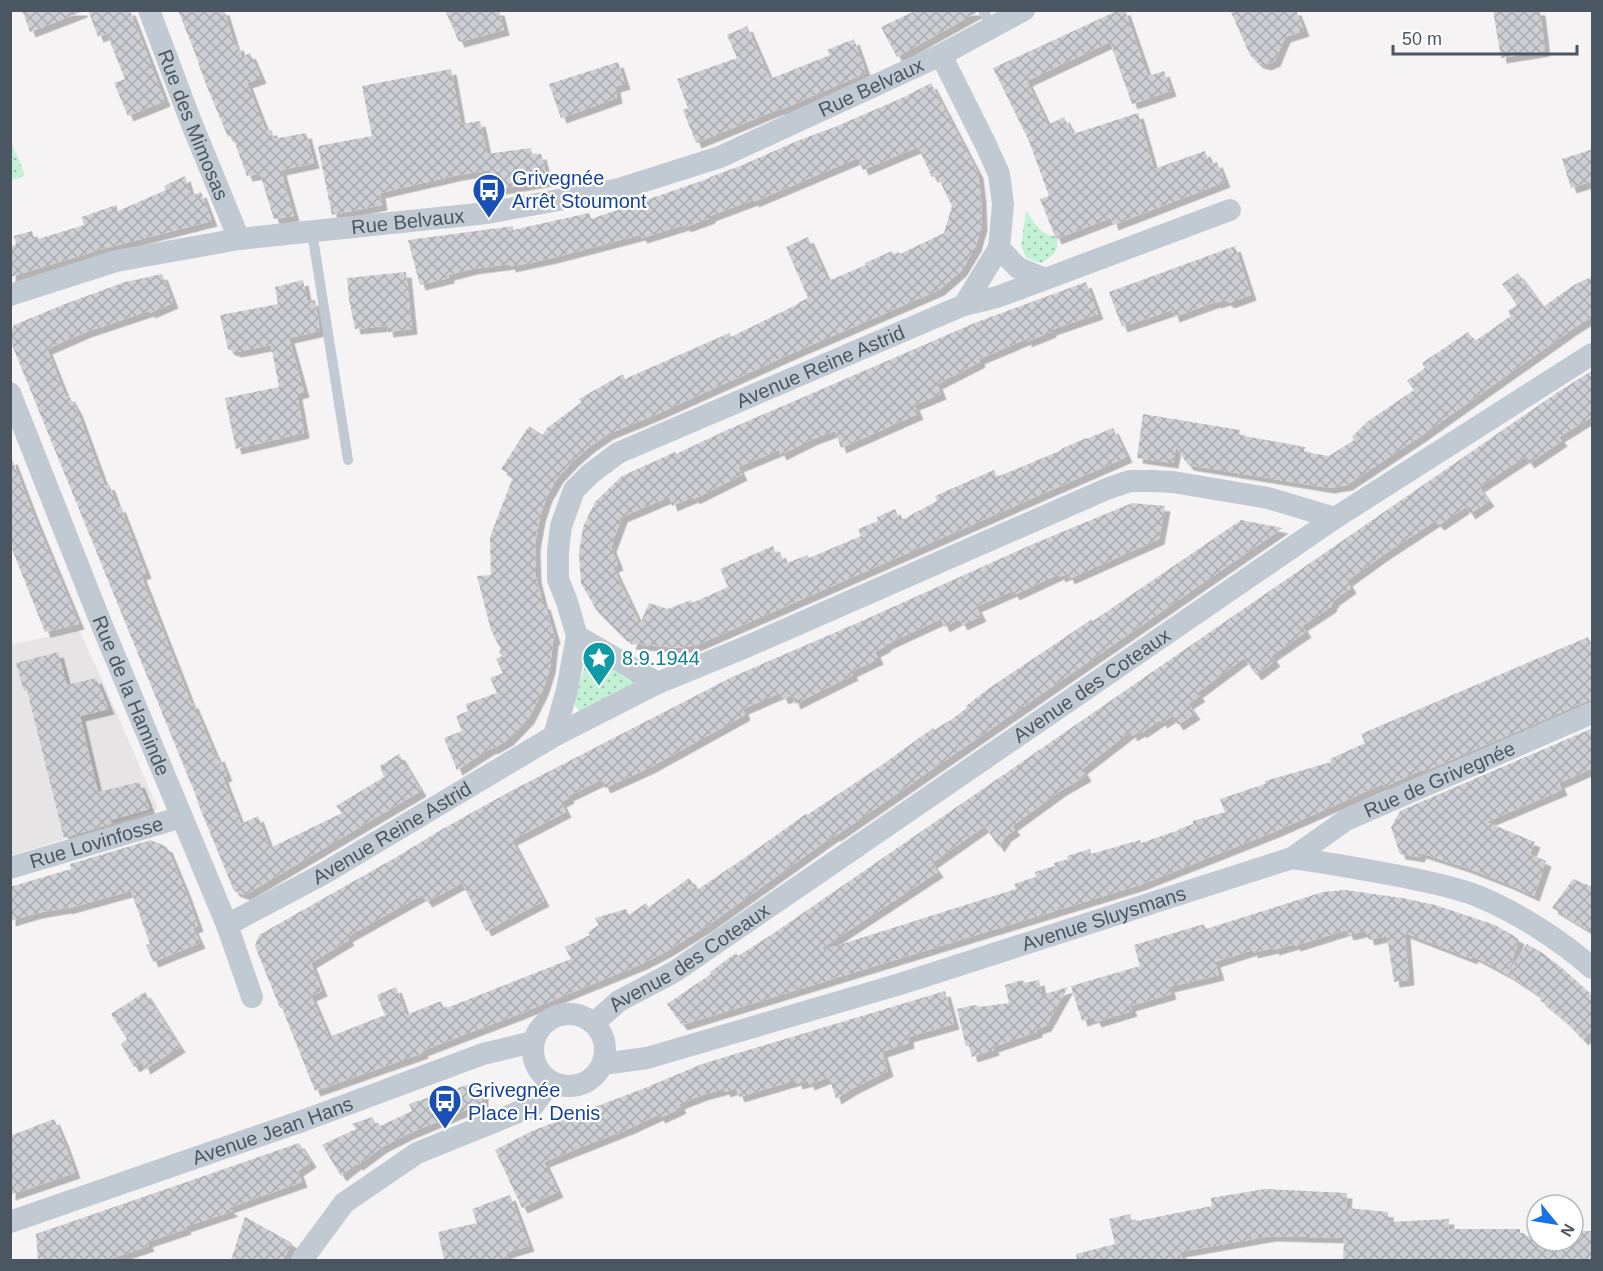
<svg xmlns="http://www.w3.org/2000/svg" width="1603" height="1271" font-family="Helvetica,sans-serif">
	<defs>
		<pattern id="green-dots" width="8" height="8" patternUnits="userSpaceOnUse" patternTransform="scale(1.5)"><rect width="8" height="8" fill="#c3f1d5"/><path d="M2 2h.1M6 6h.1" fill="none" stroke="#a0c6b0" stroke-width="1.8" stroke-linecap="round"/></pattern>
		<pattern id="building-cross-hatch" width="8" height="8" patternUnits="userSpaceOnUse" patternTransform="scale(1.5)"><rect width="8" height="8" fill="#cdcfd5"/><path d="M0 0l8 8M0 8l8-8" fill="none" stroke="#a8abb0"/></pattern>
		<filter id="shadow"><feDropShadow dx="5.5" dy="5.5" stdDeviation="0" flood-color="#0004"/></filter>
	</defs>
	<rect width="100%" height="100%" fill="#f5f3f3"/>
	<polygon fill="#e6e4e5" points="79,630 105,686 158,809 11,856 10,645"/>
	<g fill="url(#green-dots)">
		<polygon points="10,139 25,175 11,181 10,181"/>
		<path d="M1026 211C1033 220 1042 237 1055 236L1056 239H1057C1059 252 1052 257 1041 263L1026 258 1021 246Z"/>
		<polygon points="588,654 635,680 634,684 580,711 575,706 575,701"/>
	</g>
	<g fill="url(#building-cross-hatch)" filter="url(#shadow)">
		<polygon points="22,10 82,10 82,12 30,32"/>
		<polygon points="88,10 130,10 165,101 128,116 114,83 125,79 107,34 98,37"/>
		<polygon points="178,10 224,10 235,46 238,45 242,57 250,53 261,78 247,83 266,131 272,130 273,139 306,133 314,163 281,170 294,216 274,219 260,174 247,176 232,135 228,137 205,82 195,53"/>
		<polygon points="445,10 499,10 504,30 459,42"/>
		<polygon points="917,10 976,10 976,13 897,57 881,27"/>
		<polygon points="1119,10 1125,10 1148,76 1164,71 1171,91 1132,104 1110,42 1027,81 1048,125 1064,117 1073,134 1138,113 1154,169 1205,151 1210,164 1217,162 1225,182 1113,225 1111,218 1056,239 1040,199 1049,196 1029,141 993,68"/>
		<polygon points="1230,10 1296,10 1304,31 1285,37 1275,61 1266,65 1258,63 1250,55"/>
		<polygon points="1493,10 1540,10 1545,51 1501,58"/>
		<polygon points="747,26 770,79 830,55 827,50 854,39 866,73 780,110 779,109 696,143 683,110 688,108 677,79 737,58 727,35"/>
		<polygon points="618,62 625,84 615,87 617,98 561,118 549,84"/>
		<polygon points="451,69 461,124 480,121 487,154 531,148 532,155 541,154 548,181 495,190 490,170 458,175 380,193 382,205 332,215 318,146 372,136 362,86"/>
		<polygon points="931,83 978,173 981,198 982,225 976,246 961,271 939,290 786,356 657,414 608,434 589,447 573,461 558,477 547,496 540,517 535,545 536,577 543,604 545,604 555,638 553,641 550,668 543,690 529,718 508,740 492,749 491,748 457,770 444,738 462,731 456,716 468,711 466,704 497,693 490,678 503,673 496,659 502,656 499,652 501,650 491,630 477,576 491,575 490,537 513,477 501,469 529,426 543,435 547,428 582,402 579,399 623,374 625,379 729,333 731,337 798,304 798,303 808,298 786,247 808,237 828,281 866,265 865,263 892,251 893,254 899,252 900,254 944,233 952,206 937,175 932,177 918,147 863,170 858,158 753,202 753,200 710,216 710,218 685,227 684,225 642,238 640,235 552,258 510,267 510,264 472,269 449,275 449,278 420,285 408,240 513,226 513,230 589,213 591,219 710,178 710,177 740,166 797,141 835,127 904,97"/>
		<polygon points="1593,149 1593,181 1571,188 1562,159"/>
		<polygon points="185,176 191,196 201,192 212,221 102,249 10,277 11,247 16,244 14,236 32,231 35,240 84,225 82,217 116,205 118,211 166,190 164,186"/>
		<polygon points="1235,246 1251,295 1229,303 1225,300 1216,303 1215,302 1174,317 1172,310 1122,327 1109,292"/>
		<polygon points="406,272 412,329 388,332 387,326 355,329 349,299 347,278"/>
		<polygon points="1518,273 1543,307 1574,285 1593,276 1593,316 1571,330 1421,436 1347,485 1329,488 1188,465 1176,447 1173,463 1137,458 1143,414 1240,430 1239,435 1305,447 1304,452 1329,456 1354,440 1352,437 1367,422 1414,390 1407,381 1425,368 1422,363 1468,332 1475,341 1511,316 1508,311 1517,305 1502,284"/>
		<polygon points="162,274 173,303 150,313 149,311 86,332 47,349 66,397 69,396 77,410 105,486 109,484 118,508 120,506 146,573 141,575 191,703 193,703 216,757 219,756 227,776 223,777 241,824 258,816 270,848 342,813 336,806 384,777 380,766 399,754 421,791 245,895 234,891 197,801 198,801 10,340 10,334 14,325 65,304 125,282"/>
		<polygon points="303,280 307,301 315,300 320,331 289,338 304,392 297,394 304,433 236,449 225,398 279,387 271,345 236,352 228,349 220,315 278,304 275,287"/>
		<polygon points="1086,282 1098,314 1051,330 1051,332 1026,342 1026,339 979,359 980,362 937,384 941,394 914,405 918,414 841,448 835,431 813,439 781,455 779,450 738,467 742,475 694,499 693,497 672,506 669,497 622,517 611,547 618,565 613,567 640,624 649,603 668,609 691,600 692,603 728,587 720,569 773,546 776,554 780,552 785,564 807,555 809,558 861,536 858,529 878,521 877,517 895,509 900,521 937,501 935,496 994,470 997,477 1062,450 1061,449 1086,438 1086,439 1113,428 1127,457 697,645 680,648 630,644 632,639 622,636 597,611 581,583 579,553 583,527 595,502 622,476 675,452 676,454 727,430 977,322"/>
		<polygon points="1593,370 1593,416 1559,437 1562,441 1529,463 1525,457 1479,487 1489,501 1470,514 1466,507 1439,525 1435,521 1383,555 1347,581 1351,588 1333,601 1334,602 1331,604 1332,606 1302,626 1306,632 1271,656 1275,661 1256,675 1244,658 1197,693 1200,696 1188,704 1195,714 1178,725 1172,716 1162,723 1160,720 1141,733 1140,731 1132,736 1130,732 1082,769 1086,776 1060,791 1012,826 1015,830 1006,836 999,847 985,826 932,863 938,872 822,948 823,950 1016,889 1014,884 1036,877 1035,872 1055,866 1054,863 1068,859 1067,856 1090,849 1091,854 1140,840 1141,843 1179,830 1179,829 1193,824 1193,821 1225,812 1220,799 1265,784 1265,781 1331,762 1330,759 1365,743 1361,734 1588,637 1593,648 1593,700 1587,701 1423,772 1424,769 1384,787 1383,784 1274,832 1140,885 682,1025 667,1004 711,974 710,972 736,953 738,956 774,933 1558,392"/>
		<polygon points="10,459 12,459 35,519 79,624 45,632 10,544"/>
		<polygon points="1132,503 1165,506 1159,539 1069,579 1067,574 1060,577 1059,574 1014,595 1012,591 976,607 981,616 962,625 959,619 944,627 941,619 885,645 886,646 875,652 878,659 851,672 853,675 795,704 792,695 783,699 780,693 743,709 745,715 649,768 605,788 601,780 568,796 569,798 561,802 566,812 512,840 544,901 486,931 462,883 427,902 422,895 347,937 349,940 311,963 322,991 311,996 329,1037 385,1015 377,995 396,987 406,1015 441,1001 444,1009 571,959 565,947 590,935 588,932 599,925 595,918 626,909 629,915 646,903 649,907 689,878 697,890 740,861 806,814 807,815 879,767 933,728 934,730 952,719 967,708 966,706 988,689 1058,642 1092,619 1093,621 1241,520 1283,528 834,837 836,834 707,926 667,951 642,964 514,1016 422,1051 423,1053 315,1091 282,1008 280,1008 255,946 259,935 400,855 439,831 509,792 732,677 855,624 1033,544"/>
		<polygon points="58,652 67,685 96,678 109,709 80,716 98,792 139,782 150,809 108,821 113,823 64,838 27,690 24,691 16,663"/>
		<polygon points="1593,728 1593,768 1559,783 1562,790 1486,822 1535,842 1530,854 1546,861 1534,896 1508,884 1467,868 1421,853 1419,857 1400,854 1391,827 1400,811"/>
		<polygon points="151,840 167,847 186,893 198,926 193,928 200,943 153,962 146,945 150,944 131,891 66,909 66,908 37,913 10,921 10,887 71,869 70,864"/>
		<polygon points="1573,879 1593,887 1593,933 1552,908"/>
		<polygon points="1345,890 1402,898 1435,905 1495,925 1519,939 1508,973 1527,944 1544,954 1563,969 1593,996 1593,1029 1583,1040 1565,1021 1540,1000 1542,997 1507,974 1473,956 1472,959 1405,933 1409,980 1394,982 1387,936 1369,940 1366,931 1348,935 1346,930 1295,946 1294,944 1274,950 1273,948 1252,953 1252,950 1215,962 1219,975 1169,987 1171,994 1130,1006 1132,1011 1096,1022 1094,1017 1082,1021 1071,986 1140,966 1134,945 1204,924 1206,929 1323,892"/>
		<polygon points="1022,980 1025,983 1039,980 1042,995 1068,987 1046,1026 1037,1029 1037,1032 993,1047 994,1050 972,1057 969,1046 966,1046 957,1009 975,1005 979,1007 1009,1003 1005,985"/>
		<polygon points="945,991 954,1024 908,1037 909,1043 882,1052 888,1071 852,1089 836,1099 829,1077 809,1085 808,1081 797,1084 796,1080 739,1097 736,1088 725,1092 724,1089 702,1095 679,1104 681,1108 660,1118 658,1115 630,1128 544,1162 558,1192 522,1208 495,1150 532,1131 645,1088 702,1064"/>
		<polygon points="145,992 180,1047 145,1069 142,1062 134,1067 121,1044 127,1039 111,1014"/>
		<polygon points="470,1084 474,1084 478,1086 483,1094 483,1101 478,1105 410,1133 382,1147 358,1165 356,1164 341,1176 322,1145 356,1129 352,1124 372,1117 378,1127 412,1111 409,1104"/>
		<polygon points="54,1119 64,1142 75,1173 10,1195 10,1136"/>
		<polygon points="299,1143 311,1162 298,1171 302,1182 228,1208 233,1211 185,1227 186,1229 147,1242 149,1246 107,1260 38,1260 36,1234"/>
		<polygon points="1265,1189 1347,1193 1346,1206 1347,1206 1347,1208 1388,1212 1388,1222 1449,1219 1448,1229 1520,1229 1520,1233 1524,1233 1524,1236 1537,1237 1537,1241 1573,1241 1573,1231 1593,1231 1593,1260 1343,1260 1344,1238 1271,1236 1180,1252 1183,1260 1077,1260 1076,1254 1115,1244 1109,1219 1130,1214 1132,1222 1212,1206 1211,1198"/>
		<polygon points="510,1195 529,1246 506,1253 508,1260 444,1260 438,1232 477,1223 472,1209"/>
		<polygon points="245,1217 292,1243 283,1260 231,1260"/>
	</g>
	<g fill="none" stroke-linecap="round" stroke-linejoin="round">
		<g stroke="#c1cad2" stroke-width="10">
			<polyline points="983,10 992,28"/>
			<polyline points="312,232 348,460"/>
		</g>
		<g stroke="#c1cad2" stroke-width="22">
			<path id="s1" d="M149 10 191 122 239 239"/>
			<polyline points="999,248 1018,268 1045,279"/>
			<path id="s2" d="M10 295 116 261 239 239 487 213 619 189 720 157 941 55 1024 10"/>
			<polyline points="964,305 997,297 1230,210"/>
			<path id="s3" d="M10 393 103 628 227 925 252 997"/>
			<polyline points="577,636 658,683"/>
			<path id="s4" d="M554 736 567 690 577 636 567 602 558 579V551L561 526 574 490 590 474 618 453 964 305 999 248 1003 204 999 174 986 145 941 55"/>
			<path id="s5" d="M1292 858 1346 820 1592 713"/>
			<path id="s6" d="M10 868 182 817"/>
			<path id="s7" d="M227 925 323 874 554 736 658 683 748 646 1109 488 1130 481H1152L1173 482 1268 498 1335 518"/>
			<circle cx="569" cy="1050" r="36"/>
			<path id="s8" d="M594 1023 619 1001 674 972 1335 518 1592 354"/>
			<path id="s9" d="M603 1064 647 1058 900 984 1292 858C1330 863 1367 870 1405 877 1431 883 1456 887 1480 897 1518 913 1562 941 1592 968"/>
			<path id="s10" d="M10 1222 305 1120 483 1054 533 1042"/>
			<polyline points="302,1260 344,1203 417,1153 533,1106 551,1082"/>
		</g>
	</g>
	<defs>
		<g id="bus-pin" transform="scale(1.725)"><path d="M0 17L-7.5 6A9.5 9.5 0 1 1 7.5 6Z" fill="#1a4fb4" stroke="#fff"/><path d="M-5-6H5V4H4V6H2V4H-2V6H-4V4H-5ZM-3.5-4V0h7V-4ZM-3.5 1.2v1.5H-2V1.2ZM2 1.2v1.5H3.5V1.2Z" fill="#fff"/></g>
		<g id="sight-pin" transform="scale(1.725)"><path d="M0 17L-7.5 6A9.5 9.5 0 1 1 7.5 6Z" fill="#0f9aa8" stroke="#fff"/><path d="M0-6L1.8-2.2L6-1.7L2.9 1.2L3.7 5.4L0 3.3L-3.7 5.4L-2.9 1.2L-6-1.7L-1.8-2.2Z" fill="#fff"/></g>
	</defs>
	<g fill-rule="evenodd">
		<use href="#bus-pin" x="489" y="190"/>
		<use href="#sight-pin" x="599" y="658"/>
		<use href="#bus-pin" x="445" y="1101"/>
	</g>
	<g text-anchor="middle" stroke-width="4.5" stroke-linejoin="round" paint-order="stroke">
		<g font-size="20" fill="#4a5661" stroke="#fff">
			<text dy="7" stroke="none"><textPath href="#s2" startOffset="892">Rue Belvaux</textPath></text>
			<text dy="7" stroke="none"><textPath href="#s1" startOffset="123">Rue des Mimosas</textPath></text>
			<text dy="7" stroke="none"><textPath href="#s2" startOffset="406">Rue Belvaux</textPath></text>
			<text dy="7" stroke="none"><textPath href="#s4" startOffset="532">Avenue Reine Astrid</textPath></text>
			<text dy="7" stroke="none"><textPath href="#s8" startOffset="602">Avenue des Coteaux</textPath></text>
			<text dy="7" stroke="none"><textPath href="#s3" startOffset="326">Rue de la Haminde</textPath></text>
			<text dy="7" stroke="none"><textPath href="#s5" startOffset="168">Rue de Grivegnée</textPath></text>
			<text dy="7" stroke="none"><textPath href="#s7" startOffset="189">Avenue Reine Astrid</textPath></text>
			<text dy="7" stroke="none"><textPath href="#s6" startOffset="90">Rue Lovinfosse</textPath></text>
			<text dy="7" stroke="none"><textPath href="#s9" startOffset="522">Avenue Sluysmans</textPath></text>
			<text dy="7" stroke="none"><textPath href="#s8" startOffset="116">Avenue des Coteaux</textPath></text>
			<text dy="7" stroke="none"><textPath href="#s10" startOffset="278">Avenue Jean Hans</textPath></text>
		</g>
		<g font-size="20" fill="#164399" stroke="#fff" text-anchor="start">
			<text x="512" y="185">Grivegnée<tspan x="512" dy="23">Arrêt Stoumont</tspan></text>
			<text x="468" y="1097">Grivegnée<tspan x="468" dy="23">Place H. Denis</tspan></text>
		</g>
		<g font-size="20" fill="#0d838f" stroke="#fff" text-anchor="start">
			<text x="622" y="665">8.9.1944</text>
		</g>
	</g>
	<rect width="1603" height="1271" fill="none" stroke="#4a5661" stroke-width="24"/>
	<g transform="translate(1555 1223) rotate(120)"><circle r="28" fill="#ffffff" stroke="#b7bbc0" stroke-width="1.5"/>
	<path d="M0-4.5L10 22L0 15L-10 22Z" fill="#1a73e8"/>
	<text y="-9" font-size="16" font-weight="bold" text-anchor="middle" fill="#4a5661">N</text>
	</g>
	<path d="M1393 45v9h184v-9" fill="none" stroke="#4a5661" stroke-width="3"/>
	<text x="1402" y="45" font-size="18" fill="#4a5661" stroke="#ffffff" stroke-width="4.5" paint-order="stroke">50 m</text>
</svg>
